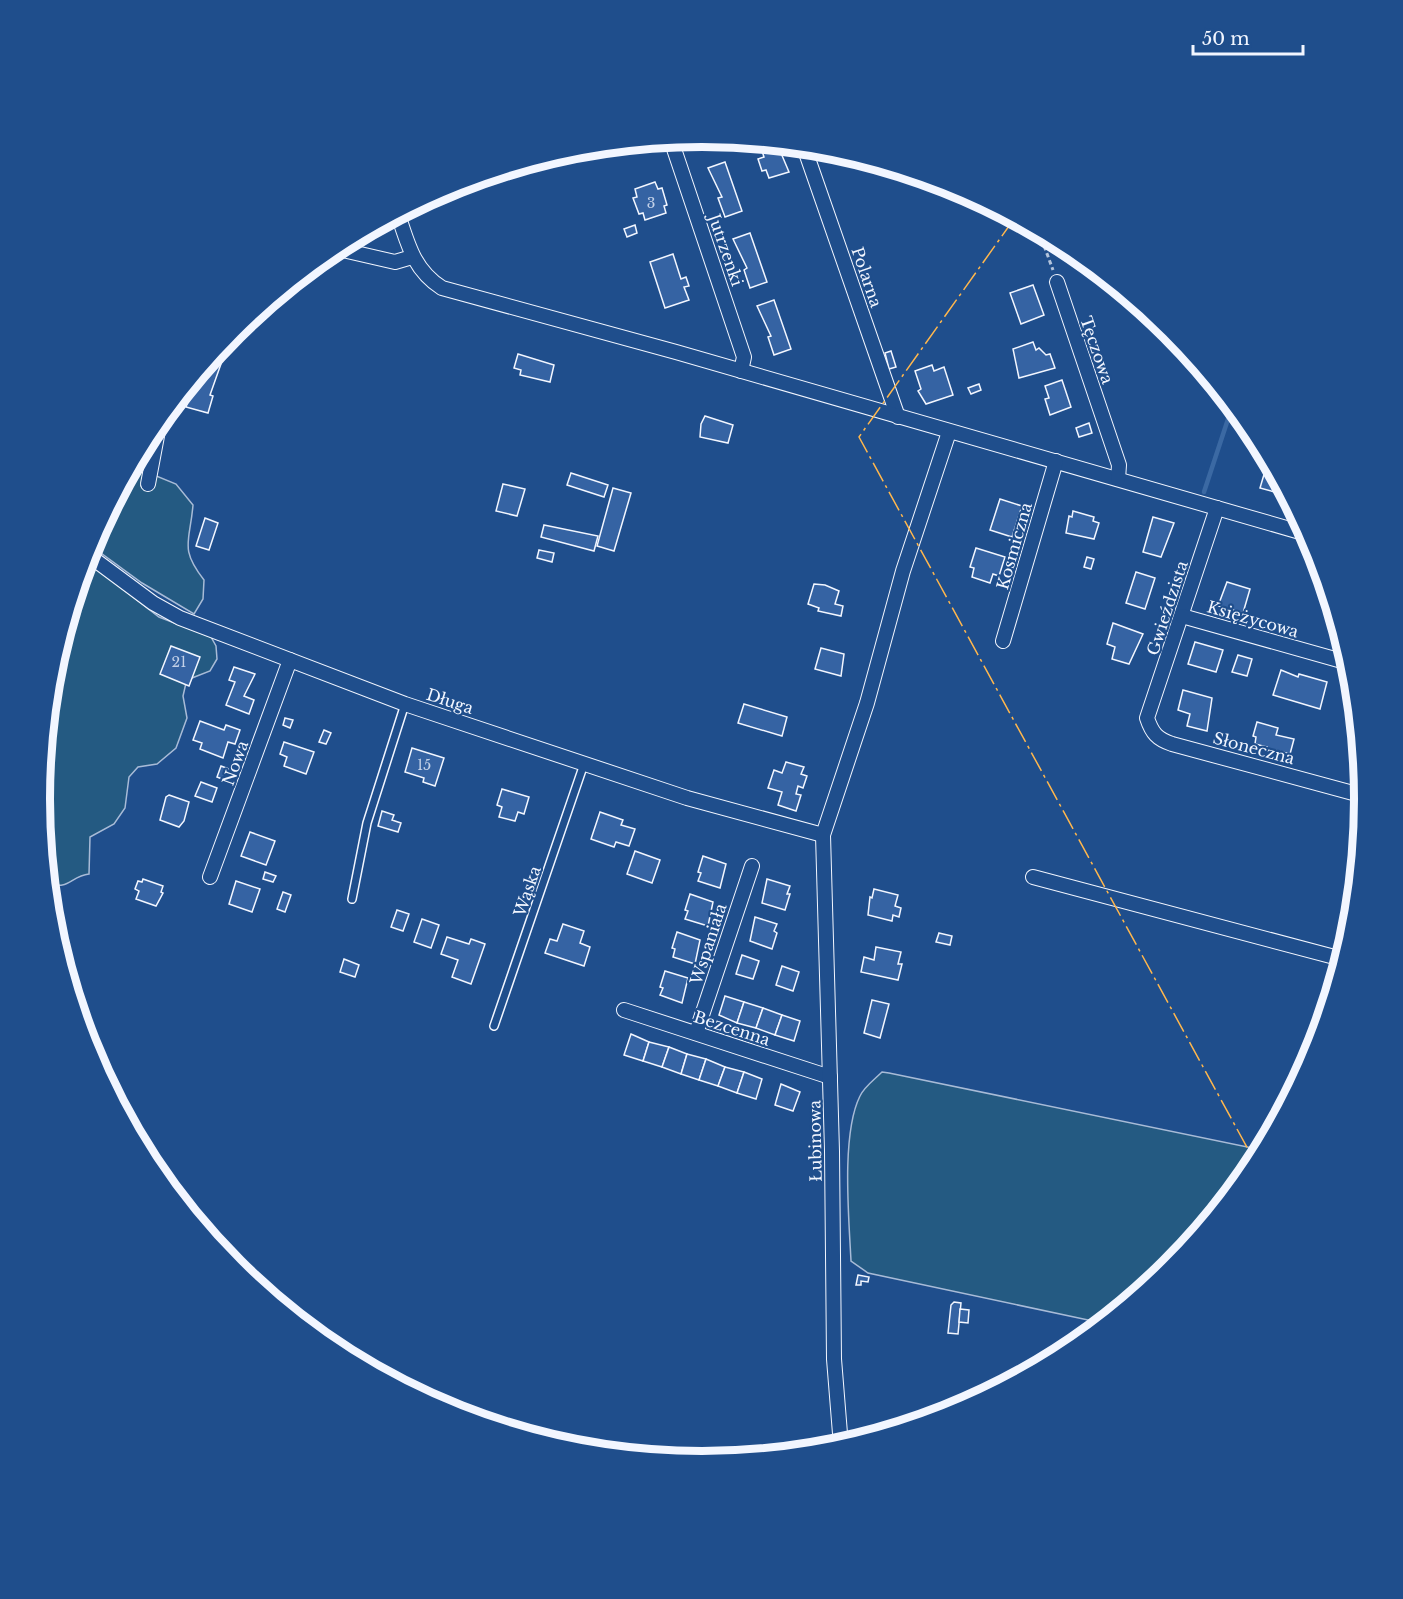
<svg xmlns="http://www.w3.org/2000/svg" width="1403" height="1599" font-family="'Libre Baskerville',serif">
	<rect width="100%" height="100%" fill="#1f4e8c"/>
	<g fill="#245a82" stroke="#a8bbd7" stroke-width="1.5">
		<path d="M132 466 176 484 193 505C190 542 179 548 204 580L203 599 194 614 142 583 90 545Z"/>
		<path d="M85 560 159 617 211 637 216 646 217 659 210 671 192 678 186 683 183 696 187 718 176 748 157 764 138 767 129 777 125 808 114 824 90 837 89 874C70 876 69 892 47 882L39 799 52 670Z"/>
		<path d="M882 1072 889 1073 1262 1150 1252 1168 1170 1268 1102 1323 868 1273 851 1261C849 1219 841 1134 860 1096 864 1087 875 1079 882 1072Z"/>
	</g>
	<g fill="none" stroke-linecap="round" stroke-linejoin="round">
		<polyline stroke="#3b69a3" stroke-width="4.5" points="1204,492 1232,407"/>
	</g>
	<g fill="#3563a3" stroke="#f2f6ff" stroke-width="1.5">
		<polygon points="699,137 718,139 719,143 702,148"/>
		<polygon points="778,146 789,172 769,178 766,170 762,171 758,159 764,157 762,151"/>
		<polygon points="725,162 742,211 725,217 718,198 722,197 708,168"/>
		<polygon points="655,182 658,189 662,188 667,205 664,206 666,213 645,220 643,213 639,214 633,198 637,197 635,189"/>
		<polygon points="635,225 637,233 627,237 624,229"/>
		<polygon points="750,233 767,282 750,288 744,270 747,268 733,239"/>
		<polygon points="673,254 681,279 686,277 689,286 684,287 689,300 665,308 650,262"/>
		<polygon points="1033,285 1044,315 1021,324 1010,293"/>
		<polygon points="774,300 791,349 774,355 768,337 771,336 757,306"/>
		<polygon points="1033,342 1036,350 1039,348 1046,355 1050,354 1055,368 1019,378 1013,349"/>
		<polygon points="891,351 896,367 889,369 885,353"/>
		<polygon points="518,354 554,365 550,382 520,375 521,370 514,368"/>
		<polygon points="211,358 222,361 210,395 213,396 208,413 186,407 194,379"/>
		<polygon points="932,365 934,371 944,367 953,395 926,404 918,391 921,389 915,371"/>
		<polygon points="1062,380 1071,407 1050,415 1045,399 1049,398 1045,386"/>
		<polygon points="979,384 981,390 971,394 968,388"/>
		<polygon points="705,416 733,425 728,443 700,437 701,424"/>
		<polygon points="1089,423 1092,433 1079,437 1076,428"/>
		<polygon points="1272,467 1280,484 1278,493 1260,488 1265,471 1270,473"/>
		<polygon points="571,473 608,485 604,497 567,485"/>
		<polygon points="503,484 525,489 517,516 496,511"/>
		<polygon points="613,488 631,493 614,551 597,546"/>
		<polygon points="1000,499 1022,506 1012,537 990,530"/>
		<polygon points="1073,511 1094,517 1093,521 1099,523 1094,539 1066,533 1069,516 1072,517"/>
		<polygon points="1153,517 1174,523 1161,557 1143,552"/>
		<polygon points="205,518 218,523 209,550 196,546"/>
		<polygon points="544,525 598,536 594,551 541,537"/>
		<polygon points="976,548 1005,557 999,576 993,574 990,583 972,577 974,568 970,567"/>
		<polygon points="539,550 554,553 552,562 537,558"/>
		<polygon points="1087,557 1094,559 1091,569 1084,567"/>
		<polygon points="1136,572 1155,578 1145,609 1126,603"/>
		<polygon points="1227,582 1250,589 1243,613 1218,606"/>
		<polygon points="814,584 825,585 839,591 835,604 843,606 841,616 818,611 819,608 808,604"/>
		<polygon points="1113,623 1143,634 1129,664 1112,659 1115,647 1107,644"/>
		<polygon points="1195,642 1223,650 1216,672 1188,664"/>
		<polygon points="171,646 200,657 189,686 160,674"/>
		<polygon points="821,648 844,654 841,676 815,669"/>
		<polygon points="1238,655 1252,659 1247,676 1232,672"/>
		<polygon points="234,667 255,674 244,696 254,700 249,714 226,705 235,682 229,680"/>
		<polygon points="1281,670 1298,677 1299,674 1327,682 1320,709 1273,695"/>
		<polygon points="1183,690 1212,698 1207,731 1187,726 1190,714 1178,710"/>
		<polygon points="744,704 787,717 782,736 738,723"/>
		<polygon points="285,718 293,720 290,728 283,725"/>
		<polygon points="200,721 224,730 226,725 240,730 235,744 228,742 223,758 200,749 202,743 193,740"/>
		<polygon points="1257,722 1278,728 1276,735 1294,739 1290,754 1274,750 1274,753 1266,751 1267,747 1255,744 1256,737 1253,736"/>
		<polygon points="324,730 331,733 326,744 319,742"/>
		<polygon points="284,742 314,752 306,774 284,766 287,757 280,754"/>
		<polygon points="412,748 444,758 435,786 423,782 424,778 405,772"/>
		<polygon points="1357,748 1359,748 1361,774 1351,768"/>
		<polygon points="786,762 804,767 801,774 807,776 803,788 798,786 796,794 801,795 796,811 778,805 782,792 768,788 774,770 782,773"/>
		<polygon points="221,766 234,771 230,782 217,777"/>
		<polygon points="201,782 217,788 212,802 195,796"/>
		<polygon points="502,789 529,797 524,814 518,812 515,821 499,817 502,807 497,805"/>
		<polygon points="169,795 189,802 184,821 179,827 160,820 166,797"/>
		<polygon points="40,811 47,814 45,822 50,824 44,842"/>
		<polygon points="382,811 394,815 392,820 401,823 398,832 378,826"/>
		<polygon points="600,812 623,820 621,825 635,829 629,846 616,842 614,847 591,839"/>
		<polygon points="250,832 275,841 266,865 241,856"/>
		<polygon points="635,851 660,860 652,883 627,874"/>
		<polygon points="703,856 726,864 720,888 698,881 701,873 698,872"/>
		<polygon points="265,872 276,876 273,882 263,879"/>
		<polygon points="143,879 163,886 161,892 163,893 156,906 136,899 139,891 135,889 138,881 142,882"/>
		<polygon points="767,879 790,886 787,894 790,894 785,910 762,903"/>
		<polygon points="236,881 260,889 252,912 229,904"/>
		<polygon points="874,889 898,895 895,906 901,908 899,917 893,915 892,921 868,915 870,897 872,898"/>
		<polygon points="283,892 291,895 285,912 277,909"/>
		<polygon points="690,894 713,902 708,926 685,919 688,911 685,910"/>
		<polygon points="397,910 409,914 403,931 391,927"/>
		<polygon points="755,917 777,924 774,931 777,933 772,949 750,941"/>
		<polygon points="422,919 439,925 431,948 414,942"/>
		<polygon points="563,924 584,931 580,943 590,947 584,966 545,953 550,939 557,941"/>
		<polygon points="677,932 700,940 695,964 673,957 675,949 672,948"/>
		<polygon points="939,933 952,936 950,945 936,942"/>
		<polygon points="447,937 469,944 471,939 485,944 471,984 452,977 458,960 441,954"/>
		<polygon points="876,947 901,952 898,964 902,964 898,980 861,972 864,957 874,960"/>
		<polygon points="742,955 759,961 753,979 736,974"/>
		<polygon points="344,959 359,965 355,977 340,972"/>
		<polygon points="782,966 799,972 793,991 776,985"/>
		<polygon points="665,971 688,978 682,1003 660,995 663,988 660,987"/>
		<polygon points="725,996 744,1002 737,1023 719,1015"/>
		<polygon points="872,1000 889,1004 880,1038 864,1033"/>
		<polygon points="744,1002 763,1008 756,1028 737,1023"/>
		<polygon points="763,1008 782,1015 775,1035 756,1028"/>
		<polygon points="782,1015 800,1021 794,1041 775,1035"/>
		<polygon points="631,1034 649,1042 643,1061 624,1055"/>
		<polygon points="649,1042 669,1047 662,1067 643,1061"/>
		<polygon points="669,1047 687,1054 681,1074 662,1067"/>
		<polygon points="687,1054 706,1059 699,1080 681,1074"/>
		<polygon points="706,1059 725,1067 718,1086 699,1080"/>
		<polygon points="725,1067 744,1072 737,1093 718,1086"/>
		<polygon points="744,1072 762,1079 756,1099 737,1093"/>
		<polygon points="781,1084 800,1092 793,1111 775,1105"/>
		<polygon points="858,1275 869,1277 868,1282 861,1281 861,1285 856,1285"/>
		<polygon points="954,1302 961,1303 958,1334 948,1333 951,1305"/>
		<polygon points="960,1309 969,1310 968,1323 959,1322"/>
	</g>
	<g fill="none" stroke-linecap="round" stroke-linejoin="round">
		<g stroke="#f2f6ff" stroke-width="10">
			<g id="service">
				<polyline points="352,899 367,823 405,704"/>
				<polyline points="494,1026 584,764"/>
			</g>
		</g>
		<g stroke="#f2f6ff" stroke-width="16">
			<g id="minor">
				<polyline points="671,140 744,357 741,371"/>
				<polyline points="804,147 898,417"/>
				<path d="M398 214C408 245 414 270 442 288L676 352 1307 534"/>
				<polyline points="334,248 395,262 412,257"/>
				<polyline points="1057,282 1119,465 1118,479"/>
				<polyline points="148,484 160,420"/>
				<path d="M1217 508 1147 718C1152 733 1157 739 1172 744L1364 796"/>
				<polyline points="87,554 153,603 180,618 405,704 687,798 823,835"/>
				<polyline points="1182,616 1349,663"/>
				<polyline points="1003,641 1056,461"/>
				<polyline points="210,877 290,660"/>
				<polyline points="1033,877 1342,959"/>
				<polyline points="624,1010 830,1077"/>
				<polyline points="696,1033 752,866"/>
				<polyline points="841,1446 834,1359 832,1151 823,835 867,703 903,571 949,432"/>
			</g>
		</g>
		<polyline stroke="#b3c4dc" stroke-width="3" stroke-dasharray="4.5 3" stroke-linecap="butt" points="1039,232 1053,270"/>
		<use href="#service" stroke="#1f4e8c" stroke-width="7"/>
		<use href="#minor" stroke="#1f4e8c" stroke-width="14"/>
		<polyline stroke="#ffb74d" stroke-width="1.5" stroke-dasharray="21 4.5 3 4.5" stroke-linecap="butt" points="1014,219 859,437 1255,1162"/>
	</g>
	<g text-anchor="middle" stroke-width="4.5" stroke-linejoin="round" paint-order="stroke">
		<g font-size="14" fill="#c3d1e8">
			<text x="651" y="208">3</text>
			<text x="179" y="667">21</text>
			<text x="424" y="770">15</text>
		</g>
		<g font-size="16" fill="#f2f6ff" stroke="#1f4e8c">
			<text transform="translate(726 250) rotate(71)" y="6">Jutrzenki</text>
			<text transform="translate(867 277) rotate(71)" y="6">Polarna</text>
			<text transform="translate(1097 350) rotate(71)" y="6">Tęczowa</text>
			<text transform="translate(1014 546) rotate(-74)" y="6">Kosmiczna</text>
			<text transform="translate(1167 608) rotate(-72)" y="6">Gwieździsta</text>
			<text transform="translate(1253 619) rotate(16)" y="6">Księżycowa</text>
			<text transform="translate(450 701) rotate(18)" y="6">Długa</text>
			<text transform="translate(1254 748) rotate(15)" y="6">Słoneczna</text>
			<text transform="translate(235 763) rotate(-70)" y="6">Nowa</text>
			<text transform="translate(527 891) rotate(-71)" y="6">Wąska</text>
			<text transform="translate(708 944) rotate(-72)" y="6">Wspaniała</text>
			<text transform="translate(732 1028) rotate(18)" y="6">Bezcenna</text>
			<text transform="translate(815 1141) rotate(-91)" y="6">Łubinowa</text>
		</g>
	</g>
	<path d="M0 0H1403V1599H0ZM50 799a652 652 0 1 1 1304 0a652 652 0 1 1-1304 0Z" fill="#1f4e8c" fill-rule="evenodd"/>
	<path fill="none" stroke="#f2f6ff" stroke-width="8" d="M50 799a652 652 0 1 1 1304 0a652 652 0 1 1-1304 0Z"/>
	<path d="M1193 45v9h110v-9" fill="none" stroke="#f2f6ff" stroke-width="3"/>
	<text x="1202" y="45" font-size="18" fill="#f2f6ff" stroke="#1f4e8c" stroke-width="4.5" paint-order="stroke">50 m</text>
</svg>
